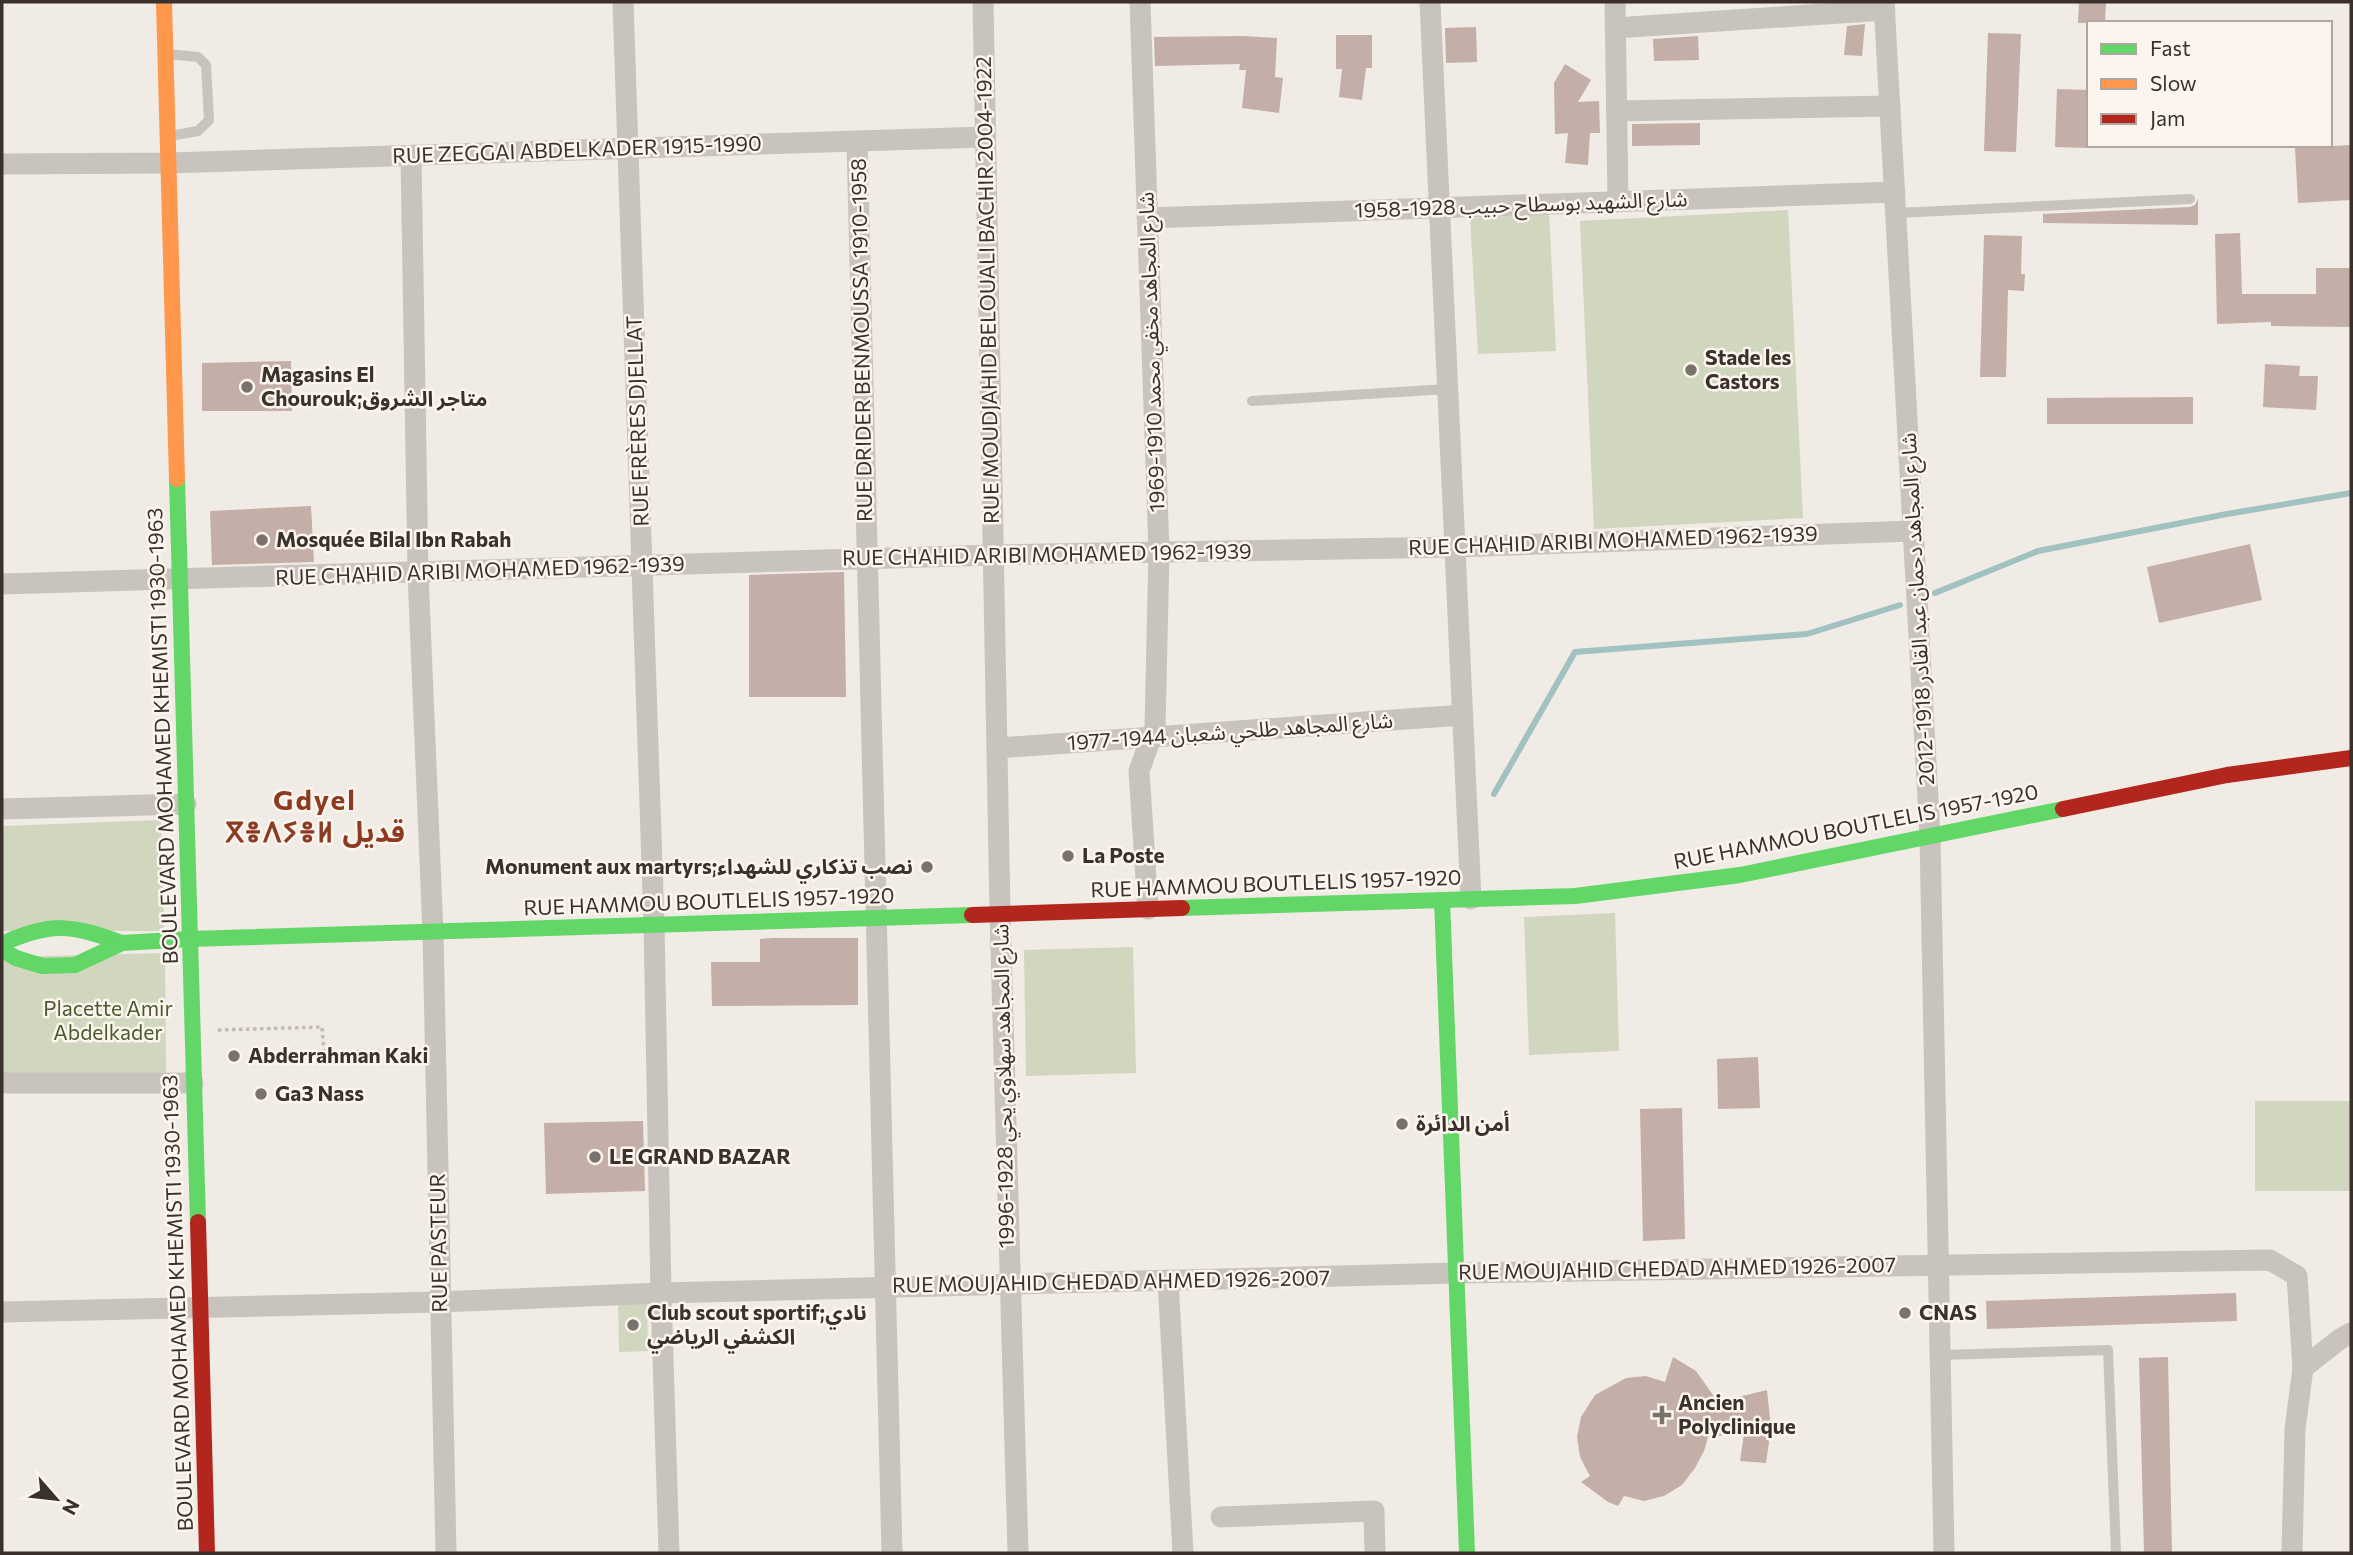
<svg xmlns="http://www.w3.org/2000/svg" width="2353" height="1555" font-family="Commissioner,'Noto Sans Arabic','Noto Sans Tifinagh',sans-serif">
	<rect width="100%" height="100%" fill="#f0ebe5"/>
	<g fill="#d1d6bf">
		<polygon points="1788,210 1803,518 1594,529 1580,221"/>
		<polygon points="1549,212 1556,351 1478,354 1470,218"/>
		<polygon points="161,820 164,931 2,931 2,826"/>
		<polygon points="1615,913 1619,1051 1529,1055 1524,917"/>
		<polygon points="1133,947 1136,1073 1026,1076 1024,950"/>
		<polygon points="165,953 166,1077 2,1079 2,957"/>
		<rect x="2255" y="1101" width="96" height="90"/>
		<polygon points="618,1299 647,1299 648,1351 619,1352"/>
	</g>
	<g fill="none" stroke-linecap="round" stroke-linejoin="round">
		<g stroke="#a1c2c1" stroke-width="6">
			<polyline points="1935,593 2038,551 2227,514 2351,493"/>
			<polyline points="1494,794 1575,652 1807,634 1900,605"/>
		</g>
	</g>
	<g fill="#c3afa7">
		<polygon points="2079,2 2106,2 2105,23 2078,23"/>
		<polygon points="1865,24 1862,56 1844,55 1847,26"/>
		<polygon points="1476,27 1477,62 1446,63 1445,28"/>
		<polygon points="1988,33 2021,34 2016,152 1984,151"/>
		<polygon points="1336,35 1372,35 1372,68 1366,68 1362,100 1339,97 1342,69 1336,69"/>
		<polygon points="1243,36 1277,38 1275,77 1283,78 1279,113 1242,108 1246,70 1239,70 1240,64 1155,66 1154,37"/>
		<polygon points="1698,36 1699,60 1654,61 1653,39"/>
		<polygon points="1565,64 1591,80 1578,102 1599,101 1600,133 1590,133 1588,165 1565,163 1568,133 1555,134 1554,83"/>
		<polygon points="2057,89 2089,90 2089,148 2055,147"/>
		<polygon points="1700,123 1700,145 1632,146 1632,124"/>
		<polygon points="2351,145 2351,200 2298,203 2295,148"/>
		<polygon points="2198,199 2198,225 2043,223 2043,214 2190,207 2195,205"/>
		<polygon points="2240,233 2242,294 2316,294 2316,268 2351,268 2351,327 2271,326 2271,322 2217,324 2215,234"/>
		<polygon points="1984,235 2022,236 2021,274 2025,274 2024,291 2008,290 2006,377 1980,377"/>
		<polygon points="291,361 292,411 202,411 202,363"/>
		<polygon points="2265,364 2300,366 2299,376 2318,376 2316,410 2263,407"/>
		<polygon points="2193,397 2193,424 2047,424 2047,398"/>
		<polygon points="311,506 314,562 212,565 210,511"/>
		<polygon points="2250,544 2262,600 2159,623 2147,567"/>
		<polygon points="844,572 846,697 749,697 749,575"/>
		<polygon points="774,938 858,938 858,1005 712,1006 711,962 760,962 760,939"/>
		<polygon points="1758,1057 1760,1108 1718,1109 1717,1059"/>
		<polygon points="1682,1108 1685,1239 1643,1241 1640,1109"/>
		<polygon points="643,1121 645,1191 546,1194 544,1123"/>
		<polygon points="2236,1293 2237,1321 1987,1329 1986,1301"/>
		<polygon points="1673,1357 1696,1371 1718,1402 1767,1390 1771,1428 1766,1463 1740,1461 1744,1433 1708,1437 1704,1451 1695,1468 1682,1485 1664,1496 1644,1501 1624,1496 1618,1506 1608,1502 1581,1482 1590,1476 1580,1457 1577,1437 1581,1417 1595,1395 1626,1378 1646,1376 1665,1382"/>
		<polygon points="2168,1357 2172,1553 2144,1553 2139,1358"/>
	</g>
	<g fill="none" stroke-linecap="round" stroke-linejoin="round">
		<polyline stroke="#c2bbb6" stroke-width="3.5" stroke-dasharray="3.5 3.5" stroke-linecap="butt" points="218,1030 322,1027 324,1052 414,1051"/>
		<g stroke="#c9c3be" stroke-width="10">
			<polyline points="167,54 198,57 206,65 209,120 198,131 170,136"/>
			<polyline points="1896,213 2190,199"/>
			<polyline points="1252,401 1448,389"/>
			<polyline points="1940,1355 2108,1350 2116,1553"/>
		</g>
		<g stroke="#c9c3be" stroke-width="21">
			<polyline points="623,2 654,924 661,1293 669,1553"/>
			<polyline points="983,2 1000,913 1018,1553"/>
			<polyline points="1140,2 1159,552 1155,727 1139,771 1148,909"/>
			<polyline points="1430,2 1471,899"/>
			<polyline points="1615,2 1618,202"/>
			<polyline points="1884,2 1930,836 1944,1553"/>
			<polyline points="1615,28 1885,10"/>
			<polyline points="1617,111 1890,106"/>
			<polyline points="857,141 892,1553"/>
			<polyline points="411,156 418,573 433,933 446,1553"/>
			<polyline points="2,164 169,163 985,137"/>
			<polyline points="1147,218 1895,192"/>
			<polyline points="2,584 993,555 1455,547 1913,531"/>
			<polyline points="997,748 1463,715"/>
			<polyline points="2,809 186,804"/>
			<polyline points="2,1083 193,1083"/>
			<polyline points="1168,1280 1183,1553"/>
			<polyline points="2,1312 439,1302 661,1293 1456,1273 2270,1260 2297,1276 2303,1368"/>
			<polyline points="1221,1517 1374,1511 1375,1553"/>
			<polyline points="2292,1553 2295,1429 2303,1368 2340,1339 2351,1333"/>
		</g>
		<g stroke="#63d668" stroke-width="16">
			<polyline points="177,479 198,1222"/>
			<polyline points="1442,900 1467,1553"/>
			<polyline points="1182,908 1575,896 1740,875 2063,809"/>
			<path d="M2 944C52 921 71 925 122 943"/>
			<polyline points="2,950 16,958 42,966 75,965 122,943 190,939 972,915"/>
		</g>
		<polyline stroke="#ff974d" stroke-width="16" points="164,2 177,479"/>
		<g stroke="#b3261e" stroke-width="16">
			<polyline points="2063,809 2227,775 2351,758"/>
			<polyline points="972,915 1182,908"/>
			<polyline points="198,1222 207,1553"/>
		</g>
	</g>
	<g fill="#7a716c" stroke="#fbf5ee" stroke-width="2.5">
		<circle cx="1691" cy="370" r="7"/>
		<circle cx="247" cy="387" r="7"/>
		<circle cx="262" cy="540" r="7"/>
		<circle cx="1068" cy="856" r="7"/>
		<circle cx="927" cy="867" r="7"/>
		<circle cx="234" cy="1056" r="7"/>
		<circle cx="261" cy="1094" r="7"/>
		<circle cx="1402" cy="1124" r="7"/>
		<circle cx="595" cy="1157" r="7"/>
		<circle cx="1905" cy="1313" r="7"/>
		<circle cx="633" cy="1325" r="7"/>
		<path d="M1658.5 1404.5h7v7h7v7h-7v7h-7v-7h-7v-7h7z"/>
	</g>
	<g text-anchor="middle" stroke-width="5" stroke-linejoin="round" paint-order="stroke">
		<g font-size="21" fill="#3b302b" stroke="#fbf5ee">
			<text transform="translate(577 150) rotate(-2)" y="7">RUE ZEGGAI ABDELKADER 1915-1990</text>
			<text transform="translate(1521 205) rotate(-2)" y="7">شارع الشهيد بوسطاح حبيب 1928-1958</text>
			<text transform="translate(988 290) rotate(-91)" y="7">RUE MOUDJAHID BELOUALI BACHIR 2004-1922</text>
			<text transform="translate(862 340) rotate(-91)" y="7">RUE DRIDER BENMOUSSA 1910-1958</text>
			<text transform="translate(1152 352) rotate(-92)" y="7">شارع المجاهد مخفي محمد 1910-1969</text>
			<text transform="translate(638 421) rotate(-92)" y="7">RUE FRÈRES DJELLAT</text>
			<text transform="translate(1613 541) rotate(-2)" y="7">RUE CHAHID ARIBI MOHAMED 1962-1939</text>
			<text transform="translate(1047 555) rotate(-1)" y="7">RUE CHAHID ARIBI MOHAMED 1962-1939</text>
			<text transform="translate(480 571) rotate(-2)" y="7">RUE CHAHID ARIBI MOHAMED 1962-1939</text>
			<text transform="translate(1918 609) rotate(-93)" y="7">شارع المجاهد دحمان عبد القادر 1918-2012</text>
			<text transform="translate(1230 732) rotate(-4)" y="7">شارع المجاهد طلحي شعبان 1944-1977</text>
			<text transform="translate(163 736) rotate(-92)" y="7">BOULEVARD MOHAMED KHEMISTI 1930-1963</text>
			<text transform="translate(1856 827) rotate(-11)" y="7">RUE HAMMOU BOUTLELIS 1957-1920</text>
			<text transform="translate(1276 884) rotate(-2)" y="7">RUE HAMMOU BOUTLELIS 1957-1920</text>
			<text transform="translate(709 902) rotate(-2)" y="7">RUE HAMMOU BOUTLELIS 1957-1920</text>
			<text transform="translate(1004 1086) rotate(-91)" y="7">شارع المجاهد سهلاوي يحي 1928-1996</text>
			<text transform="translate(439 1243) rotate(-91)" y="7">RUE PASTEUR</text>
			<text transform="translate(1677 1269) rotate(-1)" y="7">RUE MOUJAHID CHEDAD AHMED 1926-2007</text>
			<text transform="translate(1111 1282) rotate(-1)" y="7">RUE MOUJAHID CHEDAD AHMED 1926-2007</text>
			<text transform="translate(178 1303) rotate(-92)" y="7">BOULEVARD MOHAMED KHEMISTI 1930-1963</text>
		</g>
		<g font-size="21" font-weight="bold" fill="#3b302b" stroke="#fbf5ee" text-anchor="start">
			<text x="1705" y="365">Stade les<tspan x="1705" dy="24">Castors</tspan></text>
			<text x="261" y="382">Magasins El<tspan x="261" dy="24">Chourouk;متاجر الشروق</tspan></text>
			<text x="276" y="547">Mosquée Bilal Ibn Rabah</text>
			<text x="1082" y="863">La Poste</text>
			<text x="913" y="874" text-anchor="end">Monument aux martyrs;نصب تذكاري للشهداء</text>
			<text x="248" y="1063">Abderrahman Kaki</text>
			<text x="275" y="1101">Ga3 Nass</text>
			<text x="1416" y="1131">أمن الدائرة</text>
			<text x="609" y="1164">LE GRAND BAZAR</text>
			<text x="647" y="1320">Club scout sportif;نادي<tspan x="647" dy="24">الكشفي الرياضي</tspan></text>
			<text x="1919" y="1320">CNAS</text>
			<text x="1678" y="1410">Ancien<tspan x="1678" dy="24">Polyclinique</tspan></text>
		</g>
		<g font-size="21" fill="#4a5a2e" stroke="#fbf5ee">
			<text x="108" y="1016">Placette Amir<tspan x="108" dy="24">Abdelkader</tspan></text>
		</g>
		<g font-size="28" font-weight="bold" letter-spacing="2" fill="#8c3b22" stroke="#fbf5ee">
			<text x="315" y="810">Gdyel<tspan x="315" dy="32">ⴳⴻⴷⵢⴻⵍ قديل</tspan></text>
		</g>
	</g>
	<rect width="2353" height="1555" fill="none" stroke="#3b302b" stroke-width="7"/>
	<rect x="2087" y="21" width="245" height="126" fill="#fbf5ee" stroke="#aea6a0" stroke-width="2"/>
	<rect x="2101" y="44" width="35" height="10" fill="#63d668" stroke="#aea6a0" stroke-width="2"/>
	<text x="2150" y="56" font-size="21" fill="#3b302b">Fast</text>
	<rect x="2101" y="79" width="35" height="10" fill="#ff974d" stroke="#aea6a0" stroke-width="2"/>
	<text x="2150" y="91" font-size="21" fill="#3b302b">Slow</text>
	<rect x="2101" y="114" width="35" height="10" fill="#b3261e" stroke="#aea6a0" stroke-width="2"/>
	<text x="2150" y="126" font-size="21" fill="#3b302b">Jam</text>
	<g transform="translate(56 1499) rotate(118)" stroke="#fbf5ee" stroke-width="5" paint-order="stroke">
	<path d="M0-5L12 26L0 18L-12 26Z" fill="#3b302b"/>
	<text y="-10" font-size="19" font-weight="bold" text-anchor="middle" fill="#3b302b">N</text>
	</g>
</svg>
